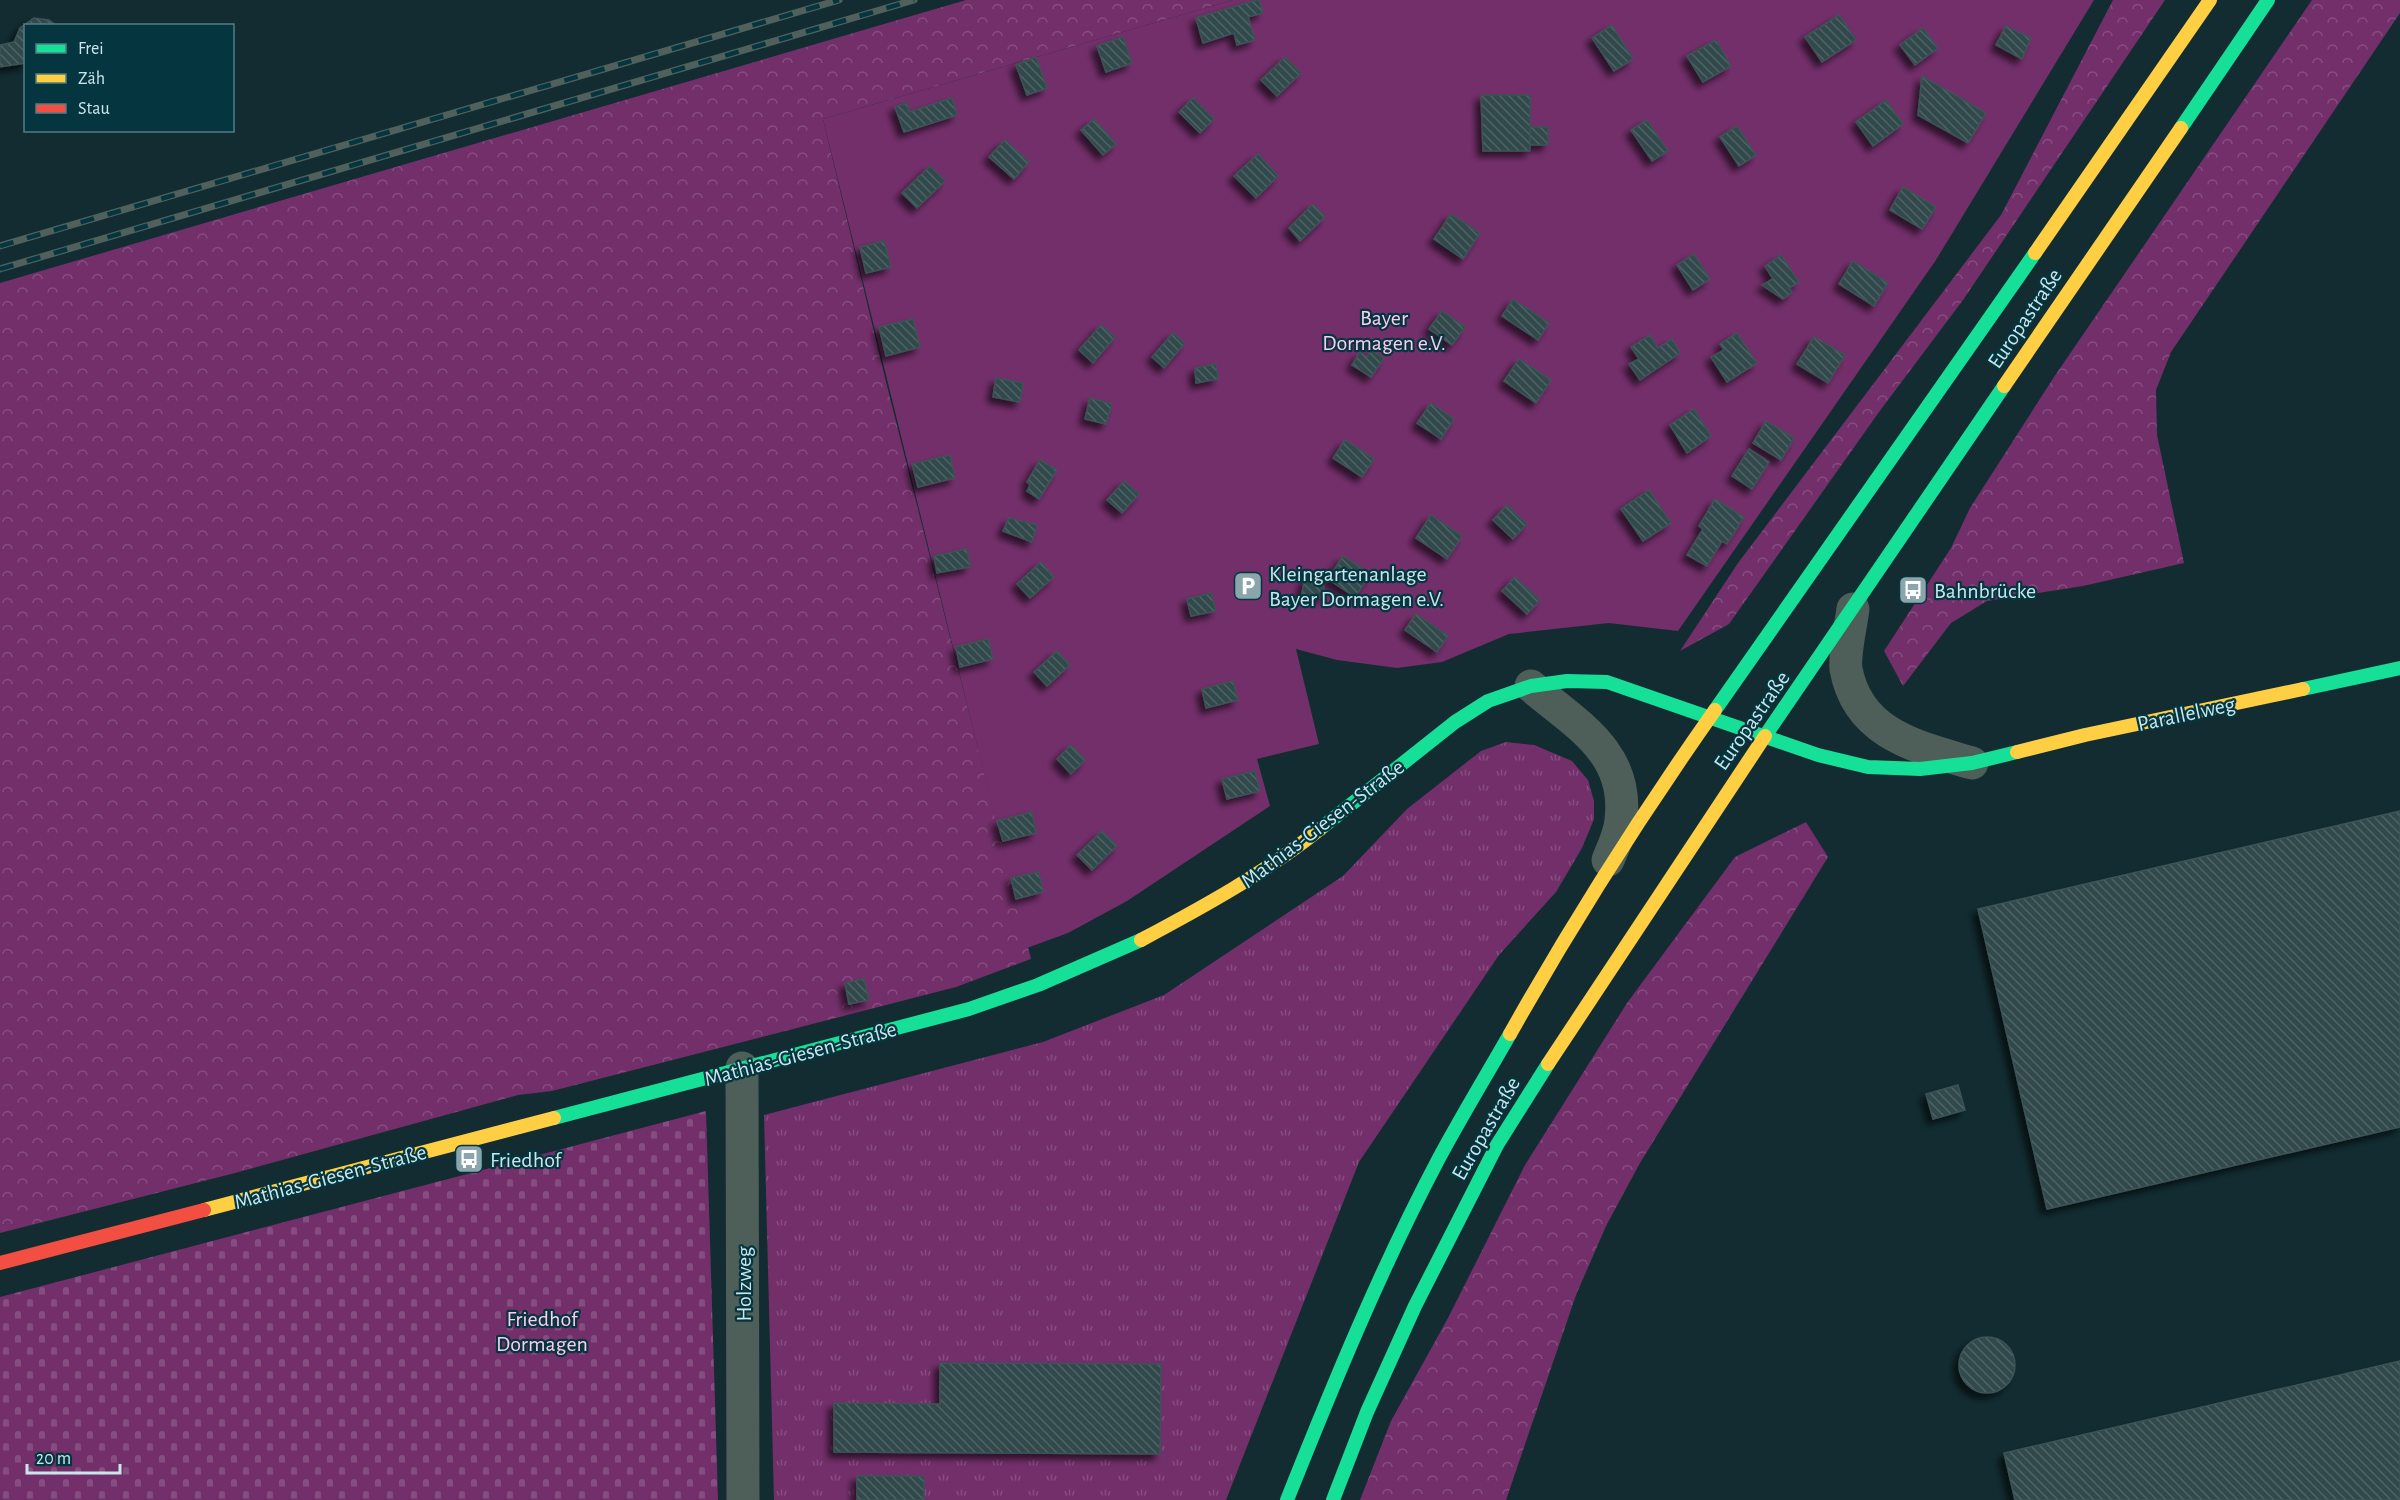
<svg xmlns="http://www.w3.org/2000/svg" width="2400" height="1500" font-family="'Alegreya Sans',sans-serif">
	<defs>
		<pattern id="grass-tufts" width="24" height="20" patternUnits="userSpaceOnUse" patternTransform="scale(1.5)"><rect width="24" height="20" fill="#732f6a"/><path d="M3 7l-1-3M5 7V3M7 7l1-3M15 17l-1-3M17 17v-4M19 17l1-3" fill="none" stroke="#864d80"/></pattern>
		<pattern id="forest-crowns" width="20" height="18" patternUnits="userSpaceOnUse" patternTransform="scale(1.5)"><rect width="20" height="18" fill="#732f6a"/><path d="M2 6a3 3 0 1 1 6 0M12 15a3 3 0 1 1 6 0" fill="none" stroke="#864d80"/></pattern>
		<pattern id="cemetery-stones" width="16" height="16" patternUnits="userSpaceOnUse" patternTransform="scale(1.5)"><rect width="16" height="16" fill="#732f6a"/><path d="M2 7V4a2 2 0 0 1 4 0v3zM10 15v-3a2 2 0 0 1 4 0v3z" fill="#864d80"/></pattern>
		<pattern id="building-back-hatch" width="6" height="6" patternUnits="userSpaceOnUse" patternTransform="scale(1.5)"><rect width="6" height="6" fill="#30494c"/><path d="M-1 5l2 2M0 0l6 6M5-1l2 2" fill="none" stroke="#4d6366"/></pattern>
		<filter id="shadow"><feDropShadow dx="-5.5" dy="5.5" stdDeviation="3" flood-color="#0009"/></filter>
	</defs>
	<rect width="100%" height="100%" fill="#122c31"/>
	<polygon fill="url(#grass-tufts)" points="1506,742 1534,745 1572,761 1588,780 1594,801 1594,819 1582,848 1556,892 1499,955 1359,1162 1226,1500 774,1500 764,1115 1043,1042 1164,995 1343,876 1407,809 1481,751"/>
	<g fill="url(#forest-crowns)">
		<polygon points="966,0 1233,0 823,119 886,382 1031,959 956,987 552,1091 518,1095 235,1173 0,1233 0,283"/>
		<polygon points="2113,0 2165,0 1963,300 1879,412 1729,624 1680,651 1738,563 2001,215"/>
		<polygon points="2312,0 2400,0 2400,13 2171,352 2156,390 2157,435 2184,563 2083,586 1987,601 1951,623 1903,686 1884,651 1951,548 1970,508 2054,377"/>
		<polygon points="1806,822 1828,857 1640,1163 1606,1226 1576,1295 1506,1500 1360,1500 1391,1421 1448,1318 1525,1165 1627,1003 1735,857"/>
	</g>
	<polygon fill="url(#cemetery-stones)" points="706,1111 718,1500 0,1500 0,1297"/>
	<polygon fill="#732f6a" points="1233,0 2094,0 1936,260 1678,631 1609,623 1509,634 1442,662 1397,668 1337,660 1296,649 1319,744 1257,759 1270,806 1127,901 1068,933 1027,948 823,119"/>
	<g fill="url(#building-back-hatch)" stroke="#3c5356" stroke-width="1.5" filter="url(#shadow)">
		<polygon points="1257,0 1259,0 1263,13 1248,17 1255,40 1237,45 1234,33 1203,43 1196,18"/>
		<polygon points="1839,15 1856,40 1822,62 1805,37"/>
		<polygon points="34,18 49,20 57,26 26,26 26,63 0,67 0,45 14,42 20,28"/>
		<polygon points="1612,25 1633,59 1614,71 1592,38"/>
		<polygon points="2006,26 2031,38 2022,59 1996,45"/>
		<polygon points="1923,28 1938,48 1915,65 1900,45"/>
		<polygon points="1123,37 1132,63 1106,72 1097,46"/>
		<polygon points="1716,40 1731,66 1703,82 1687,56"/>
		<polygon points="1036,57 1047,88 1027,95 1016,65"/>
		<polygon points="1285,57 1301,73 1277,96 1261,80"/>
		<polygon points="1922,76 1986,113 1968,143 1918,115"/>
		<polygon points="1481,95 1530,95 1530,151 1483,151"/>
		<polygon points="952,98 957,115 904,132 895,107 907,103 909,112"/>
		<polygon points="1193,98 1214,119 1200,133 1179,112"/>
		<polygon points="1886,100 1903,124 1873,146 1856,122"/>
		<polygon points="1094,119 1116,144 1103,155 1081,130"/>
		<polygon points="1647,120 1668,151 1652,161 1631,130"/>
		<polygon points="1737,126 1756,155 1739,166 1720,137"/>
		<rect x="1530" y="127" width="18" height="18"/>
		<polygon points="1005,140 1029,162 1014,179 989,157"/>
		<polygon points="1258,154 1278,176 1256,198 1234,176"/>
		<polygon points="930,166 945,181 917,208 902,193"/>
		<polygon points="1903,187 1936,207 1922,229 1890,210"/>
		<polygon points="1313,204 1325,217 1300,241 1289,228"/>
		<polygon points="1451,214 1480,233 1463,259 1434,239"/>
		<polygon points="884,241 891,267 866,273 860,247"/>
		<polygon points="1694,254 1710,279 1693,290 1677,265"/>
		<polygon points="1781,255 1799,282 1789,288 1792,292 1783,299 1762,285 1773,279 1765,266"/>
		<polygon points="1853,261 1888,283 1874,306 1839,284"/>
		<polygon points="1513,299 1549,323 1538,340 1502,316"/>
		<polygon points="1442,311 1465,327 1452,345 1429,329"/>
		<polygon points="913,319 920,347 886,356 879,327"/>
		<polygon points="1101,325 1115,337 1093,363 1079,350"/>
		<polygon points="1173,333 1185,343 1164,368 1152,357"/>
		<polygon points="1737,333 1757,363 1727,382 1711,357 1724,350 1720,344"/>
		<polygon points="1650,335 1658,348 1672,339 1680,353 1640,380 1629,364 1639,359 1631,347"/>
		<polygon points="1814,337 1845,355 1828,383 1797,364"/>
		<polygon points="1371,350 1384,358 1371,377 1352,365 1360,352 1367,357"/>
		<polygon points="1519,359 1551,380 1536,403 1504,381"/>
		<polygon points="1216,364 1218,379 1196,383 1195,368"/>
		<polygon points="996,378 1023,383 1020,402 993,397"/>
		<polygon points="1090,398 1112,404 1106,424 1085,419"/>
		<polygon points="1431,403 1454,419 1441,439 1417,423"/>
		<polygon points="1694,409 1711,436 1687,453 1670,425"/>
		<polygon points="1766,421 1794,438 1781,460 1753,443"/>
		<polygon points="1345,440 1374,459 1362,477 1333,458"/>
		<polygon points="1749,449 1769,462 1752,489 1732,476"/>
		<polygon points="950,455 955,478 918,487 912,464"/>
		<polygon points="1040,460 1057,470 1039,499 1027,491 1030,485 1027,482"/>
		<polygon points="1124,481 1139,494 1122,513 1107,500"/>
		<polygon points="1649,490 1671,523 1643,541 1621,509"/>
		<polygon points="1715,499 1744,517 1727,544 1722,541 1707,566 1687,555 1703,529 1699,526"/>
		<polygon points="1507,505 1527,524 1513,539 1493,520"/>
		<polygon points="1431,515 1462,536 1447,559 1416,538"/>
		<polygon points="1009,518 1037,525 1032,542 1003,531"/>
		<polygon points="967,549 970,567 937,573 934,556"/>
		<polygon points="1343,556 1371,574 1355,597 1328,579"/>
		<polygon points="1041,562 1054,577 1030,598 1017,584"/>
		<polygon points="1515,577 1540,600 1527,614 1502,591"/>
		<polygon points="1305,578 1323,579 1324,597 1301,597"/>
		<polygon points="1211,593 1216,611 1191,616 1187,599"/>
		<polygon points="1416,614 1448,636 1437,652 1405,630"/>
		<polygon points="988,639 993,659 960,667 956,647"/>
		<polygon points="1057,651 1070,665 1047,686 1034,672"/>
		<polygon points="1233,681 1238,700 1206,708 1202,689"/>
		<polygon points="1071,745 1085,760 1071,774 1057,759"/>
		<polygon points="1255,771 1260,791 1227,799 1222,779"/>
		<polygon points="2400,811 2400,1127 2047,1209 1978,909"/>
		<polygon points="1032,812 1036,833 1003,841 997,821"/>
		<polygon points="1102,831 1117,846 1092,870 1077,855"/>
		<polygon points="1039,872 1043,892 1016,899 1011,878"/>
		<polygon points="864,979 869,1000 849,1004 845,983"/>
		<polygon points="1958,1085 1965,1110 1933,1119 1926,1094"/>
		<circle cx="1987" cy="1365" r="28"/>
		<polygon points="2400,1361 2400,1500 2015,1500 2004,1453"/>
		<polygon points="940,1363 1161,1364 1160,1454 834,1452 834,1403 940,1404"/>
		<rect x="857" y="1476" width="67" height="24"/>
	</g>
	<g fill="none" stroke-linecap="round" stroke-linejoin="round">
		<g stroke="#4e5e58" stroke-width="33">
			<path d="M1853 609C1851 625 1844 654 1846 669 1858 735 1918 747 1972 763"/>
			<path d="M1531 686C1577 725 1629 752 1621 820 1620 834 1613 848 1608 860"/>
			<polyline points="742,1068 743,1500"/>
		</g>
		<g stroke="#16e098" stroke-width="14">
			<polyline points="2181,128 2268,0"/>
			<polyline points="2303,689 2400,668"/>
			<polyline points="1715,710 2035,253"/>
			<polyline points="1765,736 2004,386"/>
			<polyline points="1320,829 1455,722 1488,701 1531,686 1567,681 1607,682 1818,755 1868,767 1920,769 1972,763 2017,752"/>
			<polyline points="554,1118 969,1009 1038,985 1141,940"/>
			<path d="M1287 1500C1333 1385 1380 1270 1438 1160 1461 1117 1486 1076 1510 1034"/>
			<polyline points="1333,1500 1367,1412 1415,1306 1497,1145 1548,1064"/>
		</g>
		<g stroke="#ffcf43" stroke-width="14">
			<polyline points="2035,253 2210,0"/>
			<polyline points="2004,386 2181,128"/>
			<polyline points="2017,752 2085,735 2303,689"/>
			<path d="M1141 940C1203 907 1265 873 1320 829"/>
			<path d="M1510 1034C1573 922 1641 815 1715 710"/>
			<polyline points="1548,1064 1765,736"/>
			<polyline points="204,1210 554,1118"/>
		</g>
		<polyline stroke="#f24e42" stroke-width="14" points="0,1263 204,1210"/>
		<g stroke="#50615d" stroke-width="7">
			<g id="rail">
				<polyline points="0,246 839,0"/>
				<polyline points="0,269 914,0"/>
			</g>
		</g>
		<use href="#rail" stroke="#05353e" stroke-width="4.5" stroke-dasharray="14" stroke-linecap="butt"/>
	</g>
	<defs>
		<g id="parking-square" transform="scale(1.5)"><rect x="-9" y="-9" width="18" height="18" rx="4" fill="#8aa5ab" stroke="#05353e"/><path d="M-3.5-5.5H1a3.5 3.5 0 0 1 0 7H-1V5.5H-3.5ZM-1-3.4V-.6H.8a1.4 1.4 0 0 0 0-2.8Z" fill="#fff"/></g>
		<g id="bus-square" transform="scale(1.5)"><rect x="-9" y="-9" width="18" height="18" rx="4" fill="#8aa5ab" stroke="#05353e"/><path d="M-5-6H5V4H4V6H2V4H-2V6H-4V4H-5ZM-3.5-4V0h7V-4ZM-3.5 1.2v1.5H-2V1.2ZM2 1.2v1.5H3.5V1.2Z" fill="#fff"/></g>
	</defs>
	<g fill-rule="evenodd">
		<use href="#parking-square" x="1248" y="586"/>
		<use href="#bus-square" x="1913" y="590"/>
		<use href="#bus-square" x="469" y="1159"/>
	</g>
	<g text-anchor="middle" stroke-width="4.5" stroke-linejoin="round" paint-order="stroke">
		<g font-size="22" fill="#fdccf0" stroke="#05353e">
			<text x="1384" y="325">Bayer<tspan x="1384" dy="25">Dormagen e.V.</tspan></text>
			<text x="542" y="1326">Friedhof<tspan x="542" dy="25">Dormagen</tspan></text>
		</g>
		<g font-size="22" fill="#cae6ed" stroke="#05353e">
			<text transform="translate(2024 318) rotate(-56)" y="8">Europastraße</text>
			<text transform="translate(2186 713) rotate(-12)" y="8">Parallelweg</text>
			<text transform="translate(1751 720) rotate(-55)" y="8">Europastraße</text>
			<text transform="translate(1322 823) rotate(-37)" y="8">Mathias-Giesen-Straße</text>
			<text transform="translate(800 1053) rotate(-15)" y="8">Mathias-Giesen-Straße</text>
			<text transform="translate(1485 1128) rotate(-60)" y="8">Europastraße</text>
			<text transform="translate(330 1176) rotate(-15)" y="8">Mathias-Giesen-Straße</text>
			<text transform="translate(743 1284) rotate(-90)" y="8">Holzweg</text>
		</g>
		<g font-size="22" fill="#cae6ed" stroke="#05353e" text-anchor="start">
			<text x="1269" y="581">Kleingartenanlage<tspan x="1269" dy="25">Bayer Dormagen e.V.</tspan></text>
			<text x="1934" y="598">Bahnbrücke</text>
			<text x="490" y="1167">Friedhof</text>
		</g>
	</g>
	<rect x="24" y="24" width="210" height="108" fill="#05353e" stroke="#547c84" stroke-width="1.5"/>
	<rect x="36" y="44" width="30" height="9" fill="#16e098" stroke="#547c84" stroke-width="1.5"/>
	<text x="78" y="54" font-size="18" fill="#cae6ed">Frei</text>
	<rect x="36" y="74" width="30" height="9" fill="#ffcf43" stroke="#547c84" stroke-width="1.5"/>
	<text x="78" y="84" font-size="18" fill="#cae6ed">Zäh</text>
	<rect x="36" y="104" width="30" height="9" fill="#f24e42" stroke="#547c84" stroke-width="1.5"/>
	<text x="78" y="114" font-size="18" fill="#cae6ed">Stau</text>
	<path d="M27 1464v9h93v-9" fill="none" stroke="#cae6ed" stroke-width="3"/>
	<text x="36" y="1464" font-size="18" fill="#cae6ed" stroke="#05353e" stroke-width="4.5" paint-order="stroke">20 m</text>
</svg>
